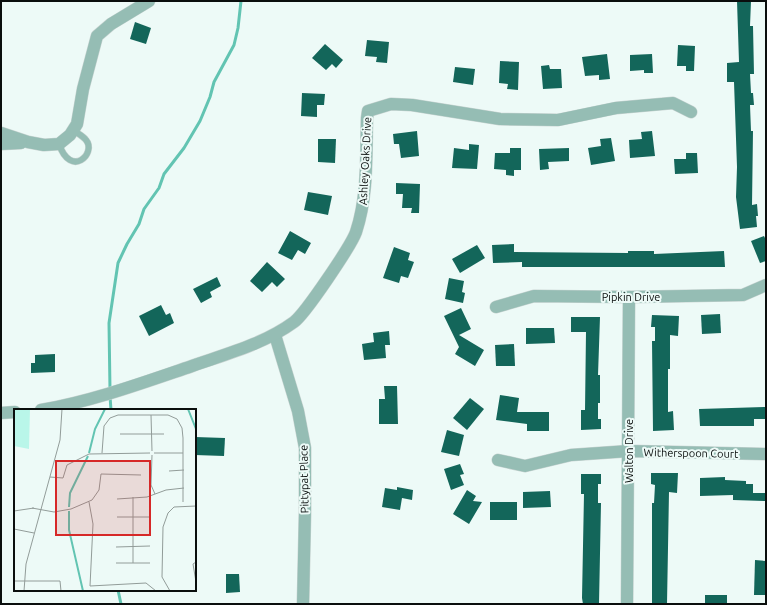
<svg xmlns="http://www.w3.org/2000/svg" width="767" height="605" font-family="Ubuntu,sans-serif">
	<rect width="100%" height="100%" fill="#edfaf7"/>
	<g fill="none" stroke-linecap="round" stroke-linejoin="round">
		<g stroke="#62c4b2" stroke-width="3">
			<polyline points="110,390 109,323 118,263 127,244 139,224 144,209 159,188 164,174 184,148 200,121 210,97 214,82 234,45 238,28 241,1"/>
			<polyline points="110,396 111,410"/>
			<polyline points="118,590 121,604"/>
		</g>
	</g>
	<g fill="#13665a">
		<polygon points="737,1 751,1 750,26 753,26 754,74 750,74 751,93 753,93 754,105 750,105 751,131 753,131 752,205 757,204 758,216 756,216 757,227 740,229 736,197 737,167 734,82 727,82 727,63 739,62"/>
		<polygon points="135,22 151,28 146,44 130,39"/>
		<polygon points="367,40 389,42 387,63 376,62 377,57 365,56"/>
		<polygon points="325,44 343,60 336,68 332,64 326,70 312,58"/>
		<polygon points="678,45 695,46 694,71 686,71 686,66 677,66"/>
		<polygon points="607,54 610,79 599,80 599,75 585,76 582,57"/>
		<polygon points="652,54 653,73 644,73 644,70 630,71 630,55"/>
		<polygon points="500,61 519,62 518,90 507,89 508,84 499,83"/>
		<polygon points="549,65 550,69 561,69 562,88 543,89 541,66"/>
		<polygon points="455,67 475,69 473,85 453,82"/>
		<polygon points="302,93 325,94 324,105 317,105 317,117 301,116"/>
		<polygon points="417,131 419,156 401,158 399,144 394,144 393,134"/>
		<polygon points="652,131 655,156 630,158 629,140 642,139 641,132"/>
		<polygon points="611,138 615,161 591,165 588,148 601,146 600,139"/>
		<polygon points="318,139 336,139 335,163 318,162"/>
		<polygon points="469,144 479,145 477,169 452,168 454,148 469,150"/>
		<polygon points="510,148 521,148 521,170 514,170 514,176 506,175 506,170 494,169 495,153 510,153"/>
		<polygon points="569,148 569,161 548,162 549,169 540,170 539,149"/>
		<polygon points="686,153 697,153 698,173 675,174 674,159 686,159"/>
		<polygon points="396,183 420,184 419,213 411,213 412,208 402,208 403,194 396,194"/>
		<polygon points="308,192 332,196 328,215 304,210"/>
		<polygon points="290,231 311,243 305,254 298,250 292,260 278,253"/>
		<polygon points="764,236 766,240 766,261 760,263 751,241"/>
		<polygon points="514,244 514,252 628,253 628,251 654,251 654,254 724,251 725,267 522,267 522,262 493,263 492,245"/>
		<polygon points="477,245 485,258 460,273 452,259"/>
		<polygon points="394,247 410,253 408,260 414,262 408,278 401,276 399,283 383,278"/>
		<polygon points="267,262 285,279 277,287 272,282 262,292 250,281"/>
		<polygon points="217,277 221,286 210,292 212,297 201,303 193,289"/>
		<polygon points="449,278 464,281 462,292 465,293 463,303 445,299"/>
		<polygon points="161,305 166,315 170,313 174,323 149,336 139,316"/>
		<polygon points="461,308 471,329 459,335 484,350 475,366 455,354 459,347 444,316"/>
		<polygon points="720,314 721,333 702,334 701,315"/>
		<polygon points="652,315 679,316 678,336 670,335 670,369 668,369 668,412 673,411 674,430 653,431 652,341 655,341 655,327 651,327"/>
		<polygon points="571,317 600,317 598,375 600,375 600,403 598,403 598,419 601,419 601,429 581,430 581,410 585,410 586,332 571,332"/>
		<polygon points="526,328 554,328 555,343 526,344"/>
		<polygon points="389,331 390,345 385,345 386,358 364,360 362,344 374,342 373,333"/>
		<polygon points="514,344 515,366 496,366 495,345"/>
		<polygon points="55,354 55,372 31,373 31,363 35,363 35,355"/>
		<polygon points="384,386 397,386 398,424 379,424 379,399 385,399"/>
		<polygon points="500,395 519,398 517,412 549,412 549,431 527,431 527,424 496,420"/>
		<polygon points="470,398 484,409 467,430 453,418"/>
		<polygon points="766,407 766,419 754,419 754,426 700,426 699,409"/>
		<polygon points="447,430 464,435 459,456 441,452"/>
		<polygon points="195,437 225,438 224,456 195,455"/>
		<polygon points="460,464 464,474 460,475 464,485 451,490 444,469"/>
		<polygon points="651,473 678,473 677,493 669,492 667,604 652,604 652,503 654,503 655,485 651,484"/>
		<polygon points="581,474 601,474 601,484 598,484 598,503 601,503 599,604 583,604 582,598 584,494 581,494"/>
		<polygon points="725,477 725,480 746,481 746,484 753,484 753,493 766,493 766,501 733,500 733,495 700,496 700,478"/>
		<polygon points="397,487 413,490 412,500 402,498 400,510 382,507 385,488 397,490"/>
		<polygon points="467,490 476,496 473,501 482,502 469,524 453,514"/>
		<polygon points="550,491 551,507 523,508 523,492"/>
		<rect x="490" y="502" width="27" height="18"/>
		<polygon points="755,560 766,561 766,595 754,595"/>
		<polygon points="226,574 239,574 240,592 226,593"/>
		<rect x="705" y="595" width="22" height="9"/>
	</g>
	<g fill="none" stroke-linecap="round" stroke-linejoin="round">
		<g stroke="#c9d4d2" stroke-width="7">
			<path id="lane" d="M59 144C71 179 97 153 86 140 83 136 77 133 73 130"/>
		</g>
		<g stroke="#c9d4d2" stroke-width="13">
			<g id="street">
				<polyline points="1,133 28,142 44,145 59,144 70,135 77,124 83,89 97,36 111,24 149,1"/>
				<polyline points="1,144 21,143"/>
				<polyline points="496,307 534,296 629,297 743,295 766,285"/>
				<polyline points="275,335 298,411 305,448 305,512 303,604"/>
				<path d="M41 410C93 401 142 383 192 366 226 354 264 344 294 322 305 314 351 246 356 232 368 196 366 156 367 118L368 111 391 104 412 105 500 119 558 120 616 108 673 103 691 112"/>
				<polyline points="1,413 15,412"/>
				<polyline points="498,460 525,466 571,455 629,451 766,454"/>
				<polyline points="627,604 629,297"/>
			</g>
		</g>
		<use href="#lane" stroke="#95bdb4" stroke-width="6"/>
		<use href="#street" stroke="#95bdb4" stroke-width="12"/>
	</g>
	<g text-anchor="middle" stroke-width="4" stroke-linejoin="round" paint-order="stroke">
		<g font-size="11" fill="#0a0e0d" stroke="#edfaf7">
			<text transform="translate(365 161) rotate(-87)" y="4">Ashley Oaks Drive</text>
			<text x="631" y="301">Pipkin Drive</text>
			<text transform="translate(629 451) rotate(-90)" y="4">Walton Drive</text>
			<text transform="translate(691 453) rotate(1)" y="4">Witherspoon Court</text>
			<text transform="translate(304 479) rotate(-91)" y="4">Pittypat Place</text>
		</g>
	</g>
	<g transform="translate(14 409)">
		<rect width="182" height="182" fill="#edfaf7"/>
		<path d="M0 0H16L15 40 0 37Z" fill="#b9f6e9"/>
		<path fill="none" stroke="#62c4b2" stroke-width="2" d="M174 0 182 20M75 44 81 20 91 0M55 98 56 84 74 47M55 102V121L69 182"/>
		<path fill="none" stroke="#929c99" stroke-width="1" d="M137 6 138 42M106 25H150M88 44 90 17 96 9 104 6H154L163 10 168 19 169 29V93M140 44H169M138 46 137 76 141 85M155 62 170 61M36 68 49 69 53 56 75 45 136 44M119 88V154M103 90 133 88 152 81 170 79M75 93 79 115 76 177 132 174 142 182M18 99 40 103 57 100 78 91 85 81 87 65 127 66M0 102 20 99M103 108H137M0 120 20 124M102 138 136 137M182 153 179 155 182 173M102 154H136M0 172H46L47 182M10 182 12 155 46 31 48 0M156 182 148 168 149 118 154 104 160 98 182 97"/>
		<path fill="#d62828" fill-opacity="0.15" stroke="#d62828" stroke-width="2" d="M42 52H136V126H42Z"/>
		<rect width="182" height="182" fill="none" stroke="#0a0e0d" stroke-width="2"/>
	</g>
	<rect width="767" height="605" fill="none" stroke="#0a0e0d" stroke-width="4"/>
</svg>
